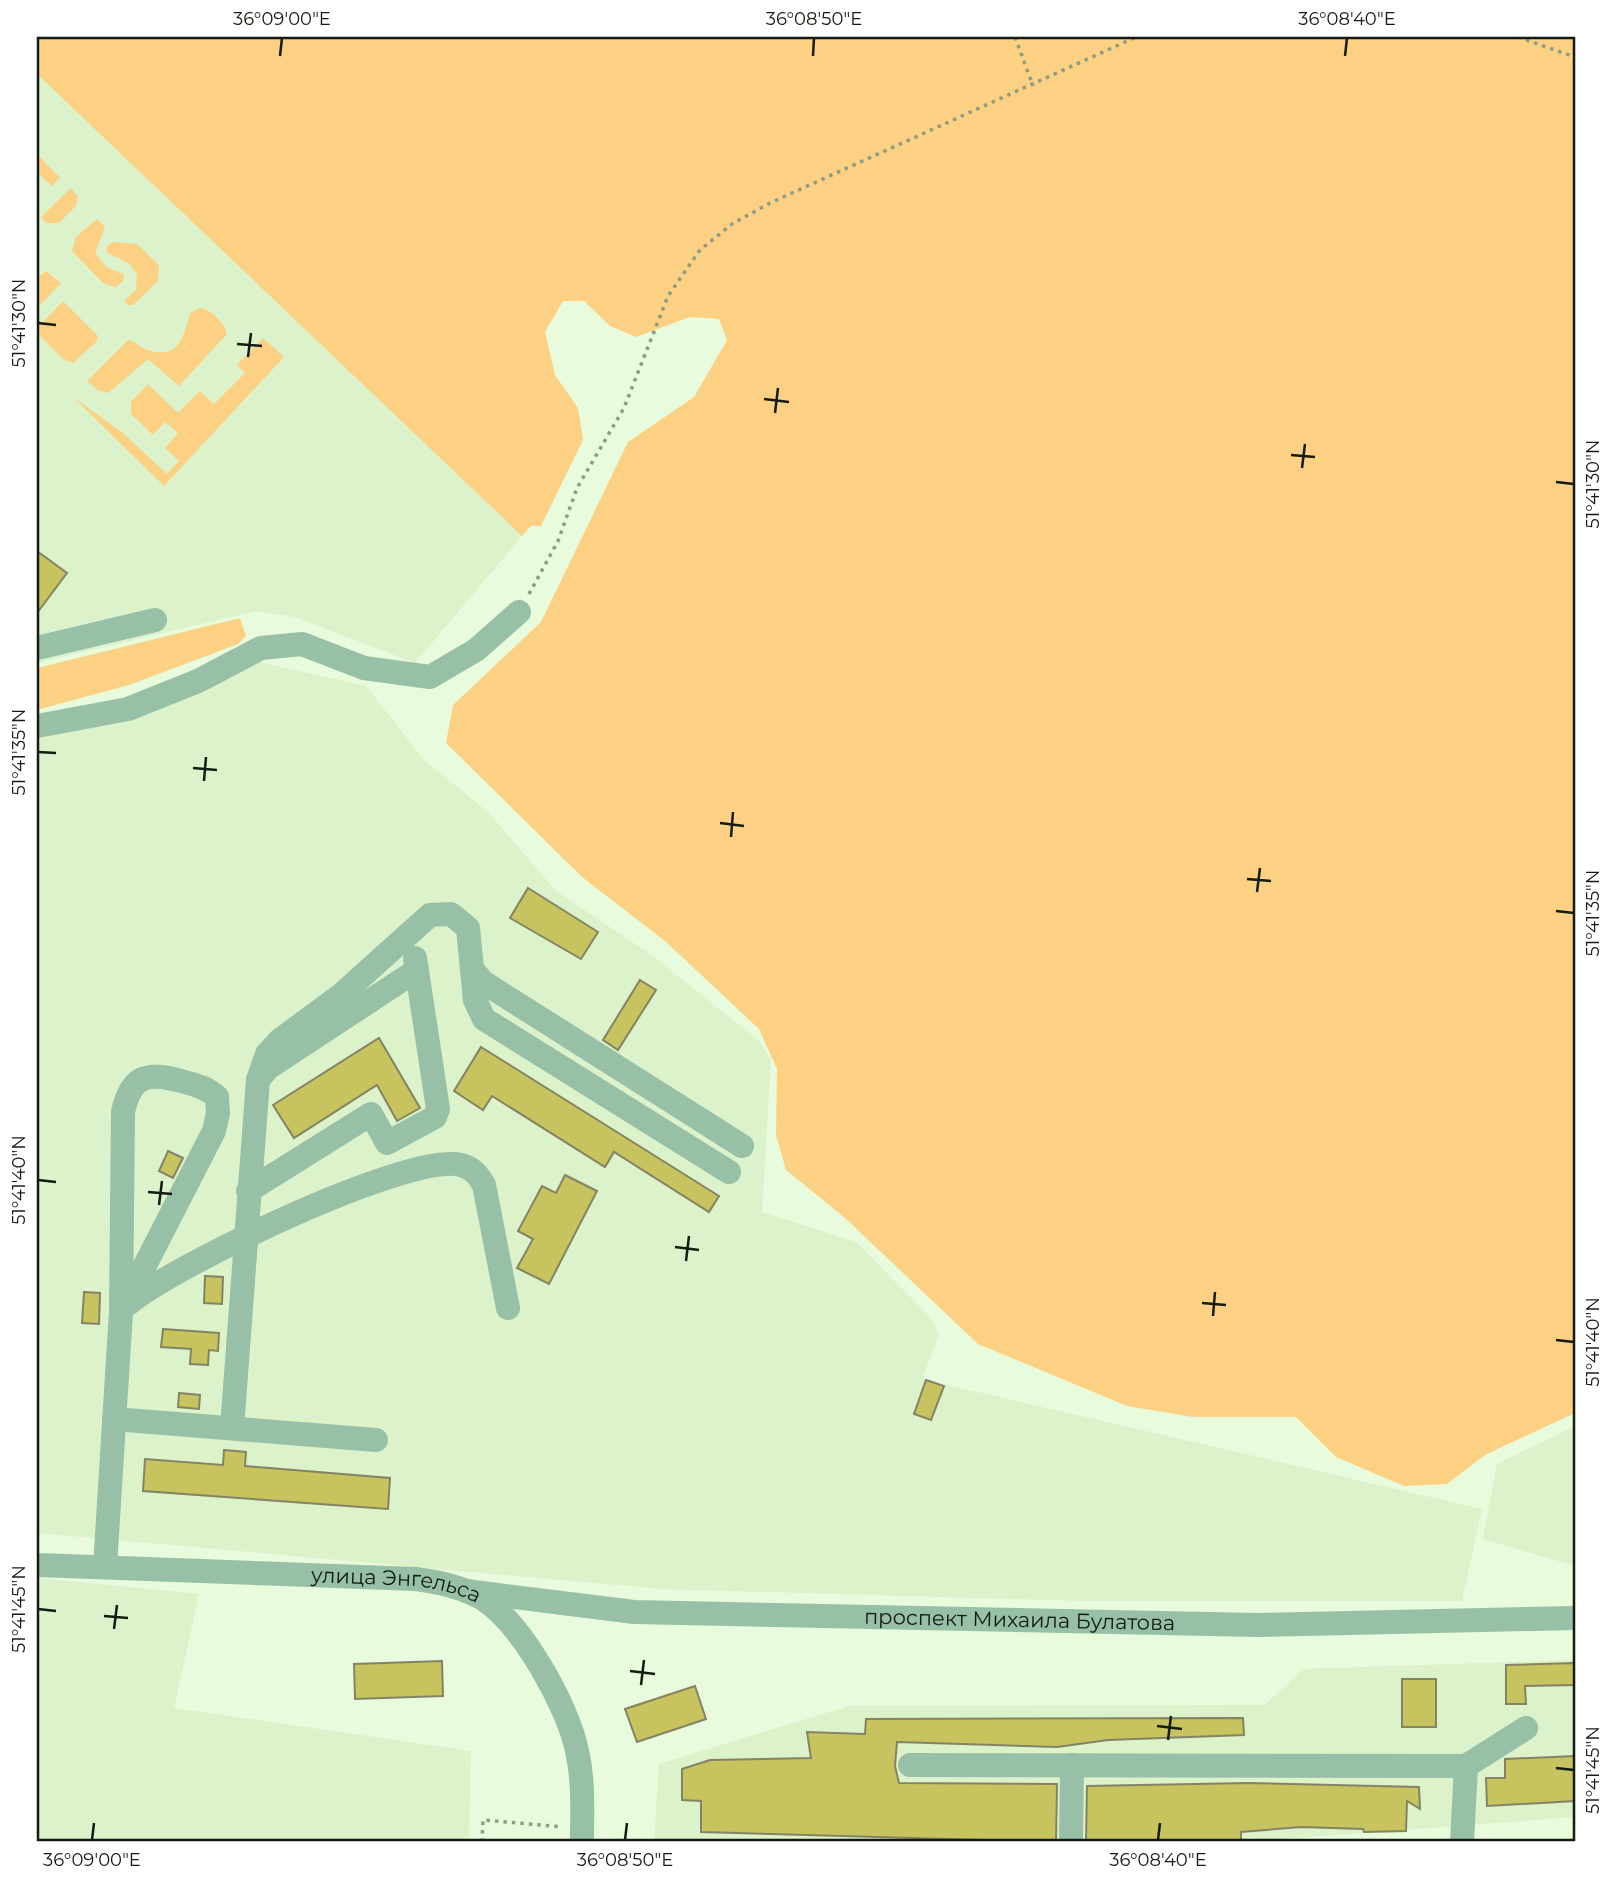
<svg xmlns="http://www.w3.org/2000/svg" width="1612" height="1879" font-family="Montserrat,sans-serif">
	<rect width="100%" height="100%" fill="#e8fbdc"/>
	<g fill="#dbf2cb">
		<polygon points="37,74 522,536 415,663 295,617 256,611 37,663"/>
		<polygon points="254,661 366,686 424,760 488,812 556,891 653,956 758,1040 771,1060 762,1212 856,1242 930,1317 939,1335 923,1376 926,1380 1482,1509 1462,1601 1083,1601 662,1589 37,1533 37,733"/>
		<polygon points="1575,1426 1575,1566 1483,1539 1497,1464"/>
		<polygon points="37,1578 199,1594 174,1708 471,1751 469,1842 37,1842"/>
		<polygon points="1575,1660 1575,1817 1241,1842 654,1841 659,1764 849,1706 1265,1705 1303,1669"/>
	</g>
	<g fill="#fcd183">
		<polygon points="37,37 1575,37 1575,1413 1485,1455 1447,1484 1404,1486 1336,1457 1296,1417 1193,1417 1127,1406 978,1344 845,1218 786,1170 776,1135 777,1069 759,1029 665,941 582,877 446,743 453,705 541,622 628,442 694,397 727,340 719,319 690,317 636,337 610,326 584,301 563,301 545,332 555,375 578,408 583,440 541,526 531,526 522,536 37,74"/>
		<polygon points="40,157 60,178 52,186 40,175 37,178 37,159"/>
		<polygon points="71,188 78,197 76,206 59,223 46,223 41,217"/>
		<polygon points="97,219 105,227 95,253 106,267 123,274 124,280 116,287 104,284 72,251 76,237"/>
		<polygon points="112,242 137,244 159,265 158,281 133,305 127,305 124,301 136,290 137,274 129,263 107,253 106,248"/>
		<polygon points="46,271 61,283 40,305 37,302 37,278"/>
		<polygon points="63,301 98,336 96,342 73,363 64,360 37,333 37,319 42,323"/>
		<path d="M200 308C212 310 224 322 227 334L179 386 148 359 108 393 98 390 87 381 128 340C136 341 140 348 148 350 180 361 184 334 190 313Z"/>
		<polygon points="263,338 284,357 164,486 73,397 123,433 167,474 179,461 165,448 178,433 165,422 153,435 131,414 131,402 148,384 178,413 200,391 214,404 245,373 237,365"/>
		<polygon points="240,618 246,636 238,644 129,685 37,710 37,668"/>
	</g>
	<g fill="#c7c35e" stroke="#848363" stroke-width="2">
		<polygon points="37,551 67,573 37,613"/>
		<polygon points="528,888 598,932 581,959 510,918"/>
		<polygon points="640,980 656,990 618,1050 603,1040"/>
		<polygon points="379,1038 420,1108 397,1121 377,1085 294,1138 273,1105"/>
		<polygon points="481,1047 719,1196 709,1212 614,1152 605,1167 492,1096 483,1110 454,1091"/>
		<polygon points="168,1151 183,1158 173,1178 159,1171"/>
		<polygon points="565,1175 597,1191 549,1284 517,1268 533,1239 518,1231 542,1186 556,1193"/>
		<polygon points="205,1276 223,1277 222,1304 204,1303"/>
		<polygon points="84,1292 100,1293 99,1324 82,1323"/>
		<polygon points="163,1329 219,1333 218,1351 209,1350 208,1365 190,1364 191,1349 161,1347"/>
		<polygon points="926,1380 944,1386 931,1420 914,1414"/>
		<polygon points="179,1393 200,1395 199,1409 178,1407"/>
		<polygon points="224,1450 246,1452 245,1466 390,1478 388,1509 143,1491 145,1459 223,1465"/>
		<polygon points="442,1661 443,1696 355,1699 354,1664"/>
		<polygon points="1575,1663 1575,1685 1525,1686 1526,1704 1506,1704 1506,1665"/>
		<rect x="1402" y="1679" width="34" height="48"/>
		<polygon points="695,1686 706,1719 637,1742 625,1709"/>
		<polygon points="1243,1718 1244,1735 1108,1740 1057,1747 897,1742 895,1766 899,1783 1057,1784 1056,1842 701,1832 701,1801 682,1800 682,1769 710,1760 811,1758 807,1732 865,1734 866,1719"/>
		<polygon points="1575,1756 1575,1801 1487,1806 1486,1778 1505,1778 1505,1759"/>
		<polygon points="1248,1783 1419,1787 1420,1809 1407,1801 1406,1831 1364,1832 1363,1829 1301,1827 1241,1832 1241,1842 1086,1842 1087,1786"/>
	</g>
	<g fill="none" stroke-linecap="round" stroke-linejoin="round">
		<g stroke="#8e9c85" stroke-width="3.5" stroke-dasharray="3.5 5" stroke-linecap="butt">
			<polyline points="1015,37 1033,86"/>
			<polyline points="1518,37 1575,57"/>
			<polyline points="529,594 558,541 577,488 624,408 668,296 700,250 732,224 770,203 1136,37"/>
			<polyline points="482,1842 483,1820 562,1827"/>
		</g>
		<g stroke="#97c0a7" stroke-width="24">
			<polyline points="37,648 155,620"/>
			<polyline points="37,726 128,709 198,681 261,648 302,644 364,668 430,677 476,650 519,612"/>
			<polyline points="472,969 483,982 742,1146"/>
			<polyline points="258,1080 267,1054 280,1040 341,995 430,915 451,914 468,928 475,1000 484,1019 729,1172"/>
			<polyline points="248,1191 371,1114 387,1143 435,1117 438,1109 415,958"/>
			<path d="M128 1304C173 1266 408 1152 461 1165 473 1168 478 1175 484 1185L508 1308"/>
			<polyline points="114,1419 376,1440"/>
			<polyline points="232,1428 258,1080 268,1068 417,970"/>
			<path id="s1" d="M37 1565 416 1579C439 1582 463 1587 483 1599 522 1624 568 1706 577 1751 584 1781 582 1812 582 1842"/>
			<path d="M105 1567 121 1312 123 1112C131 1075 147 1072 181 1081 195 1085 206 1087 217 1097L218 1113 214 1131 121 1312"/>
			<path id="s2" d="M466 1591 634 1612 1258 1625 1575 1618"/>
			<polyline points="910,1765 1466,1766 1526,1728"/>
			<polyline points="1071,1842 1072,1765"/>
			<polyline points="1462,1842 1466,1766"/>
		</g>
	</g>
	<path fill="none" stroke="#141b10" stroke-width="2.5" d="M280 56 282 38M813 56 814 38M1345 56 1347 38M38 323 56 325M237 344 262 346M248 357 251 333M764 399 789 402M775 413 778 388M1291 455 1315 457M1302 468 1305 444M1556 482 1574 484M38 752 56 753M193 768 217 770M204 781 206 757M720 823 744 826M731 837 733 812M1247 879 1271 881M1257 892 1260 868M1556 911 1574 913M38 1180 56 1182M148 1192 172 1194M159 1205 162 1181M675 1247 699 1250M686 1261 689 1236M1202 1303 1226 1305M1213 1316 1215 1292M1556 1340 1574 1342M38 1609 56 1611M104 1616 128 1618M114 1629 117 1605M630 1671 655 1674M641 1685 644 1660M1157 1726 1182 1729M1168 1740 1171 1716M1556 1768 1574 1770M92 1840 94 1823M625 1840 627 1823M1158 1840 1160 1823"/>
	<g text-anchor="middle" stroke-width="6" stroke-linejoin="round" paint-order="stroke">
		<g font-size="21" fill="#141b10" stroke="#fff">
			<text dy="7" stroke="none"><textPath href="#s1" startOffset="360">улица Энгельса</textPath></text>
			<text dy="7" stroke="none"><textPath href="#s2" startOffset="555">проспект Михаила Булатова</textPath></text>
		</g>
	</g>
	<rect width="1612" height="1879" fill="none" stroke="#ffffff" stroke-width="77"/>
	<rect x="38" y="38" width="1536" height="1802" fill="none" stroke="#141b10" stroke-width="2.5"/>
	<g font-size="18" text-anchor="middle" fill="#141b10">
		<text x="282" y="25">36°09'00"E</text>
		<text x="814" y="25">36°08'50"E</text>
		<text x="1347" y="25">36°08'40"E</text>
		<text transform="translate(19 323) rotate(-90)" y="6">51°41'30"N</text>
		<text transform="translate(1593 484) rotate(-90)" y="6">51°41'30"N</text>
		<text transform="translate(19 752) rotate(-90)" y="6">51°41'35"N</text>
		<text transform="translate(1593 913) rotate(-90)" y="6">51°41'35"N</text>
		<text transform="translate(19 1180) rotate(-90)" y="6">51°41'40"N</text>
		<text transform="translate(1593 1342) rotate(-90)" y="6">51°41'40"N</text>
		<text transform="translate(19 1609) rotate(-90)" y="6">51°41'45"N</text>
		<text transform="translate(1593 1770) rotate(-90)" y="6">51°41'45"N</text>
		<text x="92" y="1866">36°09'00"E</text>
		<text x="625" y="1866">36°08'50"E</text>
		<text x="1158" y="1866">36°08'40"E</text>
	</g>
</svg>
